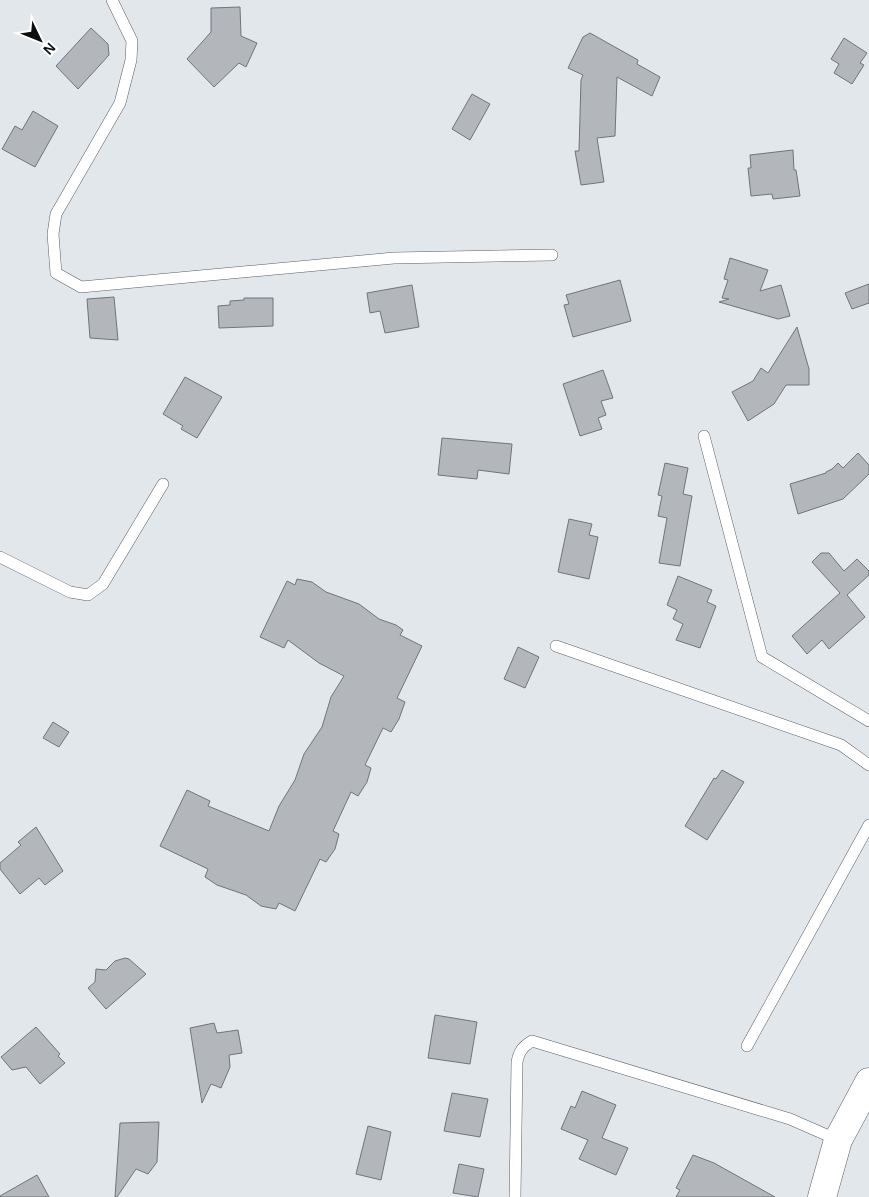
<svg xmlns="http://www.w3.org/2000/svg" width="869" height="1197" font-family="Helvetica,sans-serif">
	<rect width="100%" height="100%" fill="#e2e7ec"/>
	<g fill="#b3b7bc" stroke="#71757a">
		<polygon points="240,7 241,36 257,43 246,67 239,63 214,87 187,59 211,32 211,8"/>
		<polygon points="91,28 108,44 109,55 78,89 56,66"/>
		<polygon points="590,33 638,60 637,64 660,77 652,96 617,77 615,136 597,138 604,182 581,185 575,151 579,151 581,80 583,75 568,68 583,37"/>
		<polygon points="844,38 867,53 860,63 864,65 852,84 834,73 839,64 831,59"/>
		<polygon points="472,94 490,104 470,140 452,129"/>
		<polygon points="33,111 58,126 35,167 2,149 15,126 22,130"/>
		<polygon points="793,150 794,170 796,170 800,196 773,199 772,194 751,196 748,168 751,168 750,155"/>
		<polygon points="730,258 768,270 760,291 781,285 790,316 778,319 719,302 729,299 722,298 728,280 724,279"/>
		<polygon points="620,280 631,321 573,337 564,305 569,304 566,295"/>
		<polygon points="869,284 869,303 852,309 845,293"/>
		<polygon points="412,285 419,327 385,333 380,311 370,313 367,293"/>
		<polygon points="114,297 118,340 90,338 87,299"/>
		<polygon points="244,298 273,298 273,326 219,328 218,306 230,305 230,301 244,300"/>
		<polygon points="797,327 809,369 809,385 786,385 774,404 748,421 732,392 753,381 761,368 768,373"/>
		<polygon points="603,370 613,398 601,401 606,415 598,418 602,429 580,436 563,384"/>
		<polygon points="185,377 222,397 197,438 181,429 183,426 163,414"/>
		<polygon points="442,438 512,444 509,474 478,470 477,479 438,475"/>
		<polygon points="858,453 869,465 869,474 843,499 798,514 790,484 826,473 826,472 832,469 838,463 843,468"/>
		<polygon points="665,463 688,468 683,494 692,496 680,566 659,563 667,518 658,516 662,496 658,495"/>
		<polygon points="569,519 592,524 589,535 598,537 589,579 558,572"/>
		<polygon points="821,553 829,553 844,571 857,559 869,571 869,575 847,595 865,617 829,649 822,640 807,654 792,636 840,593 812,562"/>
		<polygon points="678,576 712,590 707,602 716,606 700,648 676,640 683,624 673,619 677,610 667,605"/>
		<polygon points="297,579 312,582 326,592 359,604 379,619 396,625 403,630 400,635 422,646 397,698 405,702 399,719 391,732 383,728 365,765 371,768 367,782 358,796 351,792 333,831 339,834 335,849 326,862 320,859 295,911 279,903 276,909 261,906 246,895 217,885 205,877 208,869 160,846 187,790 210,801 208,806 269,831 279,806 295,780 304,754 322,727 331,697 344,676 319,663 288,640 284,648 260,637 287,581 295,585"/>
		<polygon points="518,647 539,657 525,688 504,679"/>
		<polygon points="53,722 69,732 59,747 43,738"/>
		<polygon points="722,770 744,782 707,840 685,826 714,778 716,779"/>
		<polygon points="36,827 63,871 45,885 39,878 20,894 0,869 0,863 21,845 18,842"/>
		<polygon points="125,958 129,959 146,974 106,1009 88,988 95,982 96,969 106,970 115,961"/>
		<polygon points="435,1015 477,1022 470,1064 428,1058"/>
		<polygon points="214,1023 217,1033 238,1030 242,1053 229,1055 230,1067 221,1088 211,1084 202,1103 190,1028"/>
		<polygon points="36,1027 60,1054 58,1056 65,1063 40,1084 26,1067 12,1070 1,1057"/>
		<polygon points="582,1091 616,1105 602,1138 628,1148 616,1175 579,1159 588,1140 561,1129 571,1106 575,1108"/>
		<polygon points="452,1093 488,1099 480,1137 444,1131"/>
		<polygon points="159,1122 157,1162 148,1174 136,1169 117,1197 115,1197 120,1123"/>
		<polygon points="368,1126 391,1132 381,1180 356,1174"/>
		<polygon points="693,1155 714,1163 775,1197 676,1197 680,1190 676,1188"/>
		<polygon points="459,1164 484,1169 478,1197 453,1193"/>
		<polygon points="37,1175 49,1197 0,1197 0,1196"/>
	</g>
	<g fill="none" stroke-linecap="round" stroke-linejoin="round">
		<g stroke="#5b5f64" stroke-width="12">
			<g id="lane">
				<polyline points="112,0 132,41 131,60 120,103 56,214 53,234 56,273 81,287 394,258 552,255"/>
				<polyline points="704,436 762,657 869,721"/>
				<polyline points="0,557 70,592 88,595 103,584 163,484"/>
				<polyline points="556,646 841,745 869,765"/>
				<polyline points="747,1046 869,825"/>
				<path d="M515 1197 517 1062C519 1052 522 1047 532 1041L790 1119 838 1140"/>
			</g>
		</g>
		<g stroke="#5b5f64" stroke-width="29">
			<polyline id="secondary" points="822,1197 838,1140 869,1082"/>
		</g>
		<use href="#lane" stroke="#fff" stroke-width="11"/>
		<use href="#secondary" stroke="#fff" stroke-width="28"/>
	</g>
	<g transform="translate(40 40) rotate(133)" stroke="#ffffff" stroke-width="4" paint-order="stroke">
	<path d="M0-4L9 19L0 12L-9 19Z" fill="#0c0e10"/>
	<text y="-8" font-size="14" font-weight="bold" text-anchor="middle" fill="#0c0e10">N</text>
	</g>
</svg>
